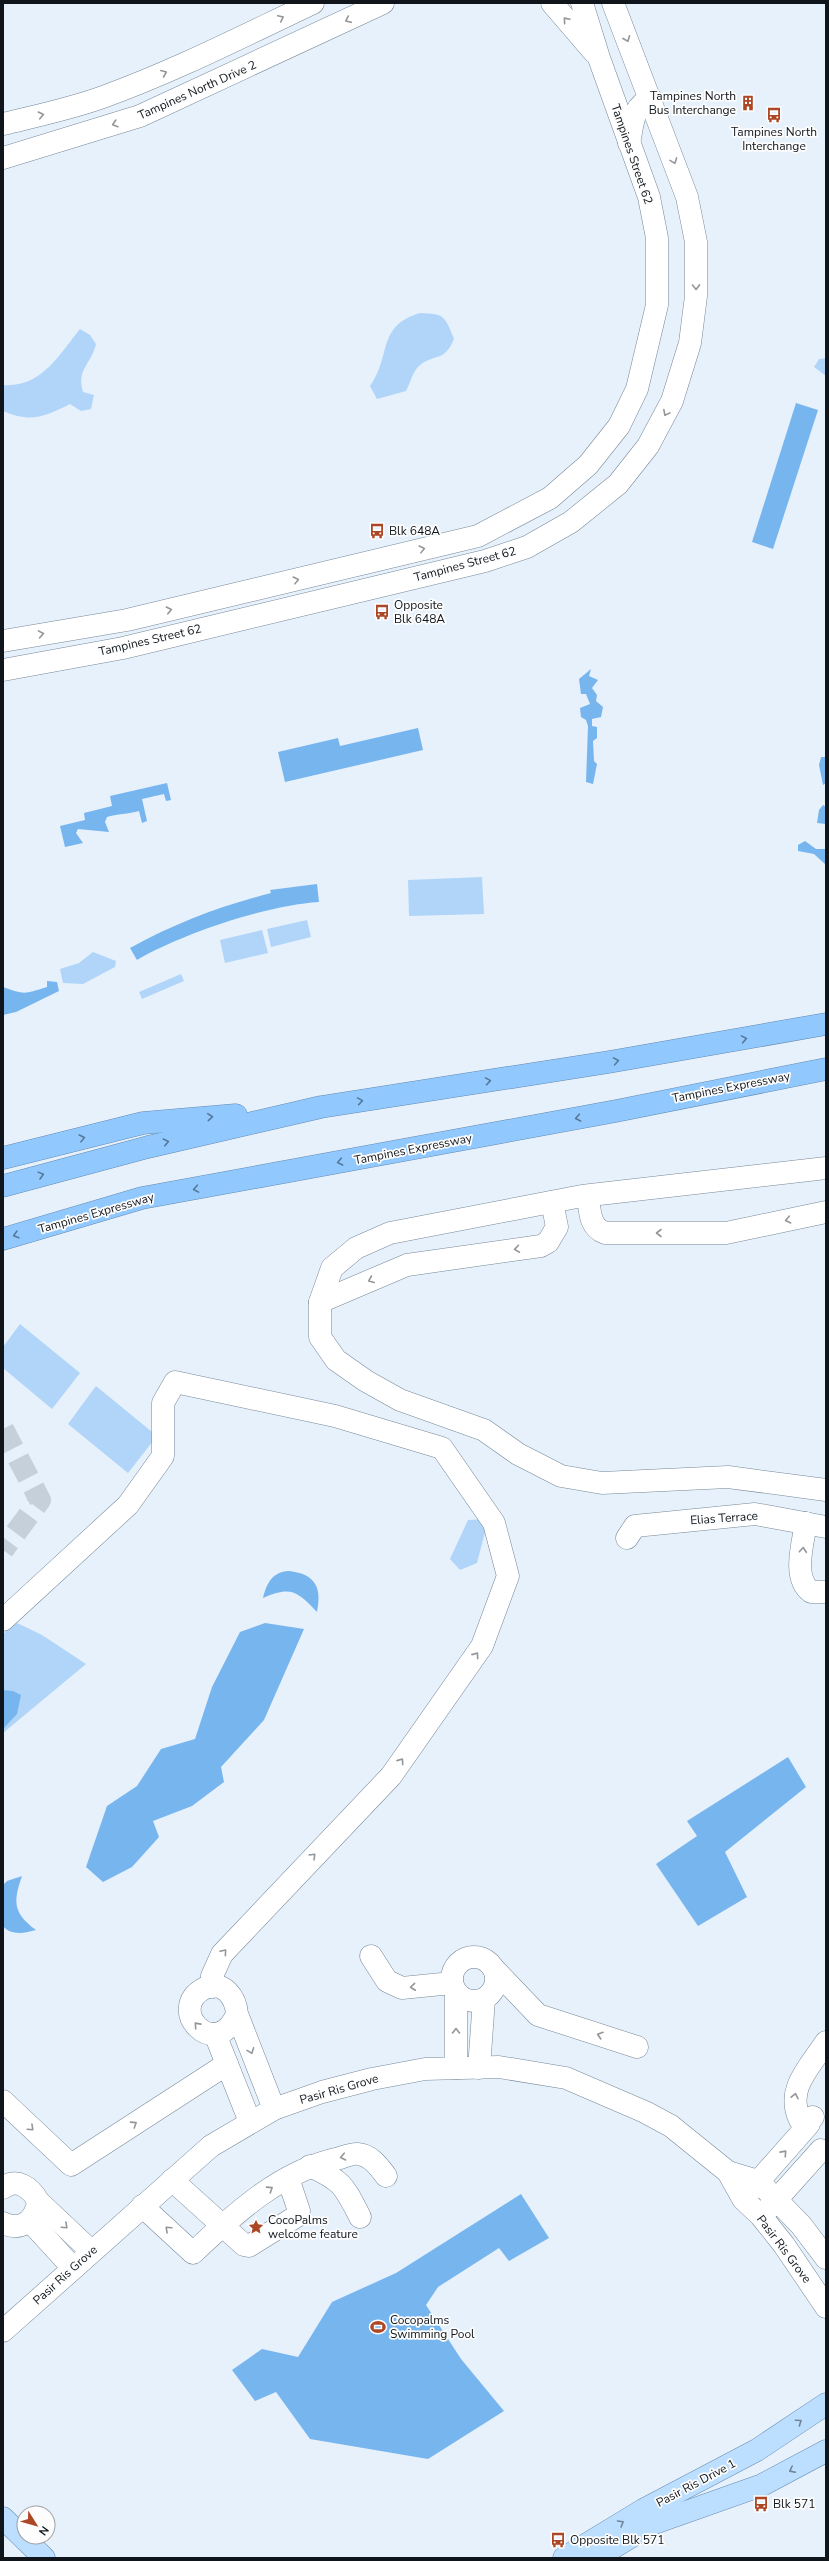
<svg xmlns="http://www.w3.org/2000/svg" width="829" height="2561" font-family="'Nunito Sans',sans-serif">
	<rect width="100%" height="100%" fill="#e6f1fc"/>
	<g fill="#b1d5f9">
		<path d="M420 313C445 314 445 316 454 339 444 363 434 353 419 366 413 371 410 384 406 391L377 399 370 386C392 356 376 326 420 313Z"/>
		<path d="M80 329 90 335 96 344C91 365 76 369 83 392L94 395 91 409 81 411 70 404C44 417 31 423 3 411V385C41 388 59 355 80 329Z"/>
		<polygon points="826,358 826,376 814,367 819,359"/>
		<polygon points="482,877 484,914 409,916 408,880"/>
		<polygon points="307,920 311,937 271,947 267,929"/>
		<polygon points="262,930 268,953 225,963 220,940"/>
		<polygon points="93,952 116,961 115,967 83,984 63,983 60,969 79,963"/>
		<polygon points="181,974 184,981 142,999 139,992"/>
		<polygon points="20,1324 80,1373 52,1409 3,1368 3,1347"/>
		<polygon points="96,1386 157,1436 128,1473 68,1424"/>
		<polygon points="484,1519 485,1532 477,1563 460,1570 450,1559 468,1520"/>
		<polygon points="17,1623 42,1635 86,1664 3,1733 3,1634"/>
	</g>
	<g fill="#77b5ef">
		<polygon points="796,403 818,410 773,549 752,542"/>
		<polygon points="591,669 589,676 598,680 592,688 597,695 596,701 603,707 601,717 592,719 592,726 597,727 597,738 593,741 594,761 597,764 593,784 586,782 588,726 586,720 581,717 580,708 590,704 586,694 581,694 579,679"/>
		<polygon points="418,728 423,750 285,782 278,752 338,738 340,746"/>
		<polygon points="821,757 826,757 826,783 823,785 819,765"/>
		<path d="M167 783 171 800 166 801 164 794 142 799 147 821 142 823 139 811C129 814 116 814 107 817L105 822 109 832 78 829 76 833 83 843 65 847 60 826 85 820 84 813 112 806 110 796Z"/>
		<polygon points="823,805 826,807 826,824 817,823 819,810"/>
		<polygon points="805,841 816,849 826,849 826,865 814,854 798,851 798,845"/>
		<path d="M317 884 319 902C267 905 181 934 137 960L130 948C178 922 218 907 271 893L270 890Z"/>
		<path d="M47 981 57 982 59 991 16 1012 3 1015V987C25 995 24 994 47 987Z"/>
		<path d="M289 1571C316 1574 322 1588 317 1612 297 1591 291 1586 263 1598 267 1583 272 1572 289 1571Z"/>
		<polygon points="265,1623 304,1629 264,1720 221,1767 224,1782 192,1806 153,1821 159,1837 132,1867 103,1882 86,1867 107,1806 137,1786 161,1749 195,1739 212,1687 240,1632"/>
		<polygon points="3,1690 13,1691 21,1695 17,1714 3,1729"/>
		<polygon points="788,1757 806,1787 725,1852 747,1897 698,1926 656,1864 697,1836 687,1821"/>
		<path d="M22 1876C13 1902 13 1913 36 1930 25 1933 11 1936 3 1926V1885L7 1881Z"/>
		<polygon points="521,2194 549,2238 509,2261 499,2248 438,2287 426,2305 461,2359 504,2411 428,2459 310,2439 276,2392 255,2401 232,2370 262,2349 298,2357 332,2302 396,2273"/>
	</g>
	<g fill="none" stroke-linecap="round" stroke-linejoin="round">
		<polyline stroke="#c6d0da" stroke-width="22" stroke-dasharray="22 11" stroke-linecap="butt" points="3,1429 40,1500 3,1550"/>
		<g stroke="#778898" stroke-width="23">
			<g id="minor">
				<polyline points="552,3 594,52"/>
				<path d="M3 124C36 116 70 109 103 97 175 71 243 36 313 3"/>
				<path d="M629 143C633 125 632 106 651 99"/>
				<polyline points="3,158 140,116 383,3"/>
				<polyline points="3,641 127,620 478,536 550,498 588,465 619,426 637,389 657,305 657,238 649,197 599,58 582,3"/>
				<polyline points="3,670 123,648 485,561 527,547 571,522 618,484 648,446 672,401 690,343 696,296 696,242 687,197 613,3"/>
				<polyline points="826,1168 582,1196 390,1233 356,1248 332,1268 320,1302 320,1337 336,1360 366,1381 400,1400 484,1430 518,1454 561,1476 602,1483 728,1477 826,1490"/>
				<path d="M588 1196C590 1211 589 1227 605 1233H726L826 1212"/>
				<polyline points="320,1302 407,1265 541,1246 548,1242 557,1227 552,1202"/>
				<path d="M806 1523C803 1543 792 1578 811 1592H826"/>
				<polyline points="627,1538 635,1526 755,1514 826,1527"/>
				<polyline points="3,1620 128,1505 163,1456 163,1403 175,1382 335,1416 442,1448 494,1523 508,1576 482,1646 391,1776 222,1954 212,1976 212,1987"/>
				<polyline points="371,1956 387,1981 402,1988 452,1983"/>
				<circle cx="474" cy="1979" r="22"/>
				<polyline points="495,1970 538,2015 637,2047"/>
				<polyline points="456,1993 456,2068"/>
				<path d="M237 2014C216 2063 164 2009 205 1988 224 1979 236 1999 237 2014L274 2109"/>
				<polyline points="215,2034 250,2122"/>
				<polyline points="479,2068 484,1999"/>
				<polyline points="3,2101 71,2165 227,2064"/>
				<path d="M813 2117 800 2120C785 2089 810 2067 826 2042"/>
				<path d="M310 2166C343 2181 344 2186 360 2217"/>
				<polyline points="728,2172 758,2181 801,2225 826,2258"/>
				<polyline points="172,2180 244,2245 249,2246 297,2216 299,2211 288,2178"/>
				<path d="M3 2188C17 2177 31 2188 38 2201 36 2220 21 2232 3 2223"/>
				<polyline points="749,2192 809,2124"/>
				<polyline points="38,2201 91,2251"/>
				<path d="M142 2206 193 2253C235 2213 282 2170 340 2158 346 2156 353 2153 358 2154 371 2155 379 2167 386 2176"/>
				<polyline points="768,2209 821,2150"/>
				<polyline points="30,2221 73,2268"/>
				<polyline points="3,2331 211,2146 274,2109 322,2092 372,2079 425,2069 499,2067 566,2078 645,2112 671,2126 728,2172 743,2199 761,2216 784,2245 826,2307"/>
			</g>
		</g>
		<g stroke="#648aaf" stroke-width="23">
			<g id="major">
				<polyline points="3,2518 44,2558"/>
				<polyline points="564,2558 643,2510 757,2450 826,2404"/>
				<polyline points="596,2558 652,2524 762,2485 826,2451"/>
			</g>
		</g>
		<g stroke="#648aaf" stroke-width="23">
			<g id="highway">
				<polyline points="3,1158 143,1123 236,1115"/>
				<polyline points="3,1186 148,1147 321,1107 609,1062 826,1024"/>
				<polyline points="3,1239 142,1198 616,1111 826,1069"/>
			</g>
		</g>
		<use href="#minor" stroke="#fff" stroke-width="22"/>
		<use href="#major" stroke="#bddfff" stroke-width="22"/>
		<use href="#highway" stroke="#91c9ff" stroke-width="22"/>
	</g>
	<defs><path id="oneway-chevron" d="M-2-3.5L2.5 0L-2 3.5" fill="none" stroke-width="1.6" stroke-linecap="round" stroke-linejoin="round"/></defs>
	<g stroke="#939698">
		<use href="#oneway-chevron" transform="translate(281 18) rotate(-25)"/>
		<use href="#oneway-chevron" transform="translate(348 20) rotate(155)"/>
		<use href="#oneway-chevron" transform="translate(566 20) rotate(-131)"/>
		<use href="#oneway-chevron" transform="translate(627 39) rotate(68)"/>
		<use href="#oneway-chevron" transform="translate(164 73) rotate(-23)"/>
		<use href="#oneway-chevron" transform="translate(41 115) rotate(-12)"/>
		<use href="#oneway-chevron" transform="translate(115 124) rotate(162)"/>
		<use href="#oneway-chevron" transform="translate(674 161) rotate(70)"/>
		<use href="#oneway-chevron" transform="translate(696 287) rotate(89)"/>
		<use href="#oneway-chevron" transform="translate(666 413) rotate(118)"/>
		<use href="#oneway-chevron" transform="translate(422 549) rotate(-14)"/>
		<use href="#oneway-chevron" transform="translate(296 580) rotate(-14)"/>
		<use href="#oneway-chevron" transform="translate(169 610) rotate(-13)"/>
		<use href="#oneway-chevron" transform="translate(41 634) rotate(-10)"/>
		<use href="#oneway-chevron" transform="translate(788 1220) rotate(168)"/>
		<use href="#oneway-chevron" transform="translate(659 1233) rotate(-180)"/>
		<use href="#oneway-chevron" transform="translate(517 1249) rotate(172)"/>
		<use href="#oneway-chevron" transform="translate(371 1280) rotate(157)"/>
		<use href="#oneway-chevron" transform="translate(803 1550) rotate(-85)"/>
		<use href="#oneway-chevron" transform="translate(476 1655) rotate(-55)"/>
		<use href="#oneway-chevron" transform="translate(401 1761) rotate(-55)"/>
		<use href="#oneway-chevron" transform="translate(313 1856) rotate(-45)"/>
		<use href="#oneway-chevron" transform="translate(224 1952) rotate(-50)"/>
		<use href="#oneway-chevron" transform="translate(413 1987) rotate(174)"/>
		<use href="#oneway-chevron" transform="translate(197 2025) rotate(-132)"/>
		<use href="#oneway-chevron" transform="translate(456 2031) rotate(-90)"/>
		<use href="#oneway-chevron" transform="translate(600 2035) rotate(-162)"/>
		<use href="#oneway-chevron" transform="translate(251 2051) rotate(69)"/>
		<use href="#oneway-chevron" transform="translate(795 2096) rotate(-78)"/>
		<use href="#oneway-chevron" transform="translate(134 2124) rotate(-33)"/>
		<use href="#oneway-chevron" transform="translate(31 2128) rotate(43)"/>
		<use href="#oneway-chevron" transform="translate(784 2153) rotate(-48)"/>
		<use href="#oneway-chevron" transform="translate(343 2157) rotate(168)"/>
		<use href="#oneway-chevron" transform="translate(270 2189) rotate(-33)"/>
		<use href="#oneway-chevron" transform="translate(65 2226) rotate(43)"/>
		<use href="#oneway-chevron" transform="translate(168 2229) rotate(-137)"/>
	</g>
	<g stroke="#567898">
		<use href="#oneway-chevron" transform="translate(744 1039) rotate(-10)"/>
		<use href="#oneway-chevron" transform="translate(616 1061) rotate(-10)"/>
		<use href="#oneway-chevron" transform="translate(488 1081) rotate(-9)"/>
		<use href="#oneway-chevron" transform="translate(360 1101) rotate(-9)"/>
		<use href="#oneway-chevron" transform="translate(210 1117) rotate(-5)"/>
		<use href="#oneway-chevron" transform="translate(578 1118) rotate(169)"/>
		<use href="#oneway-chevron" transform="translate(82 1138) rotate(-14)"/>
		<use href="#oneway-chevron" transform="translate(166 1142) rotate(-13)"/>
		<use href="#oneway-chevron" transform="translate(340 1162) rotate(169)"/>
		<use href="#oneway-chevron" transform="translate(41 1175) rotate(-15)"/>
		<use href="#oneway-chevron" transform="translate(196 1189) rotate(170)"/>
		<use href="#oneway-chevron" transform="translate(16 1235) rotate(164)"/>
	</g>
	<g stroke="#6f8498">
		<use href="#oneway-chevron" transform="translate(799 2422) rotate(-35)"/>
		<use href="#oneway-chevron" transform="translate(792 2470) rotate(153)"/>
		<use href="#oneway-chevron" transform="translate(621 2523) rotate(-31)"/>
	</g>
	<defs>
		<g id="building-bare" transform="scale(1.2)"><path d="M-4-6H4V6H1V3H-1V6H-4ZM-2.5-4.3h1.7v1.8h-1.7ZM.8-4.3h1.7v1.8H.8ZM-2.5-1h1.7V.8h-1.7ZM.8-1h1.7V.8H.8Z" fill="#ad4624" stroke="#fdfdfd" stroke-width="2.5" paint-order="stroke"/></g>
		<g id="bus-bare" transform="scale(1.2)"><path d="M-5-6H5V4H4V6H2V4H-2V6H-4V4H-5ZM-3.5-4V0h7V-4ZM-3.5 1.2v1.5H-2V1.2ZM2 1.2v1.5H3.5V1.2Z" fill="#ad4624" stroke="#fdfdfd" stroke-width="2.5" paint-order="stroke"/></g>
		<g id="sight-bare" transform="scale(1.2)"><path d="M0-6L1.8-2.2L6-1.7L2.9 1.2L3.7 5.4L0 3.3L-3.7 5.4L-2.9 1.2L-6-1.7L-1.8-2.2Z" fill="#ad4624" stroke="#fdfdfd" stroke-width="2.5" paint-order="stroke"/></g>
		<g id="stadium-bare" transform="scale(1.2)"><path d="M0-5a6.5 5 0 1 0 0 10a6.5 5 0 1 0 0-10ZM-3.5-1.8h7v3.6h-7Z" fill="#ad4624" stroke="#fdfdfd" stroke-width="2.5" paint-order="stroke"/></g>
	</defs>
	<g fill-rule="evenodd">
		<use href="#building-bare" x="748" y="103"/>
		<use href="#bus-bare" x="774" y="115"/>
		<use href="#bus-bare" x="377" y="531"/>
		<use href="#bus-bare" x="382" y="612"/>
		<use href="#sight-bare" x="256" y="2227"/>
		<use href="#stadium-bare" x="378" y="2327"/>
		<use href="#bus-bare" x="761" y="2504"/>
		<use href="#bus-bare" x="558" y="2540"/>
	</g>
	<g text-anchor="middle" stroke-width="3.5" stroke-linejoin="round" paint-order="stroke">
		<g font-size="12" fill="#0f151b" stroke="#fdfdfd">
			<text transform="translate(197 90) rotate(-24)" y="4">Tampines North Drive 2</text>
			<text transform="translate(632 154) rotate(71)" y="4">Tampines Street 62</text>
			<text transform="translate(465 564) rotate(-15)" y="4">Tampines Street 62</text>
			<text transform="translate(150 640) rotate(-13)" y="4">Tampines Street 62</text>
			<text transform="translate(731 1087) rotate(-11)" y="4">Tampines Expressway</text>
			<text transform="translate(413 1149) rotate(-11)" y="4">Tampines Expressway</text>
			<text transform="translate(96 1213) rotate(-16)" y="4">Tampines Expressway</text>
			<text transform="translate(724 1518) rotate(-4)" y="4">Elias Terrace</text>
			<text transform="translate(339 2089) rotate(-16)" y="4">Pasir Ris Grove</text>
			<text transform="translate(784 2249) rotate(53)" y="4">Pasir Ris Grove</text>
			<text transform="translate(65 2275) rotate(-42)" y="4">Pasir Ris Grove</text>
			<text transform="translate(696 2483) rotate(-28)" y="4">Pasir Ris Drive 1</text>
		</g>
		<g font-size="12" fill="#0f151b" stroke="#fdfdfd" text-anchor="start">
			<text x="736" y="100" text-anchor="end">Tampines North<tspan x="736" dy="14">Bus Interchange</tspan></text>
			<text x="774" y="136" text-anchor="middle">Tampines North<tspan x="774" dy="14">Interchange</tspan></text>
			<text x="389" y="535">Blk 648A</text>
			<text x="394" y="609">Opposite<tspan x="394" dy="14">Blk 648A</tspan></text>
			<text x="268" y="2224">CocoPalms<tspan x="268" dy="14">welcome feature</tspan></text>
			<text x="390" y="2324">Cocopalms<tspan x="390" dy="14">Swimming Pool</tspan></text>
			<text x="773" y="2508">Blk 571</text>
			<text x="570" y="2544">Opposite Blk 571</text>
		</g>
	</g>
	<rect width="829" height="2561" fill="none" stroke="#0f151b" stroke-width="8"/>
	<g transform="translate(36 2525) rotate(127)"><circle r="19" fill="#fdfdfd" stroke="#9ea0a3"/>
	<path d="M0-3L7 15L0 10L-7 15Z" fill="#ad4624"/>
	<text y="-6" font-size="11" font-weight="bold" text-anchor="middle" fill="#0f151b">N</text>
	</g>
</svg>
